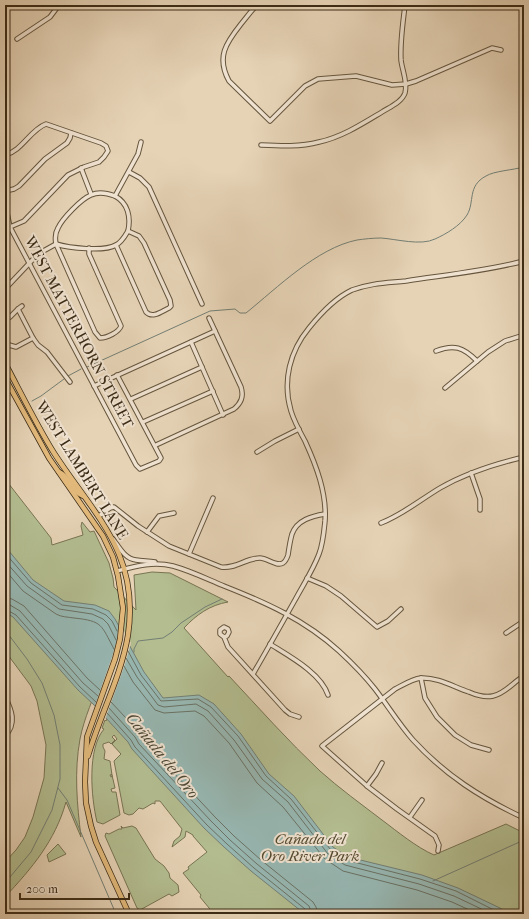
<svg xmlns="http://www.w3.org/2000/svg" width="529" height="919" font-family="'IM FELL French Canon',serif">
	<rect width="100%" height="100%" fill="#e6d3b6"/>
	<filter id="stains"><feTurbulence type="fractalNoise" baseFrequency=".005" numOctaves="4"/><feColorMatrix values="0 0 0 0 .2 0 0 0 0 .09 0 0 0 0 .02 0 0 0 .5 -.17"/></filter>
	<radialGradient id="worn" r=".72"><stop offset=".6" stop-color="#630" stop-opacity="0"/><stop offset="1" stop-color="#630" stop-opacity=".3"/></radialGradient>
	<g fill="#b3bd90" stroke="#787453">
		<path d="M5 479 51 538 52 545 83 535 81 526 82 522 90 532 94 531 109 563 113 578 114 587 136 610 134 575 152 572 170 573 228 602C210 605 196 615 184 628L228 677 229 676C259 708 288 741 320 771 339 788 361 804 382 820 398 832 416 847 434 855L506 824 524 833V914H214L200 897 201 895 183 873 189 869 188 867 207 852 193 836V835L186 831 185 837 172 847 174 841 180 836 182 829 160 801H155V804L153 803 143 809 139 808 133 814 129 815 124 813 114 761 121 754 112 744 117 739 114 735 112 737 115 740 111 744 109 742 103 744V747L105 751 104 759 110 761 112 775 111 774 110 776 112 777V775L115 788 111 789 112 792H116L120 815 103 824 97 822C91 797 87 749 104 729L102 728 105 720 106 721 109 715 101 677C94 697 84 718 80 739 74 772 77 804 81 837L66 802C55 841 32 868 5 897V862L16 850 25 837 33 817 44 778 46 745 37 701 31 686 5 651Z"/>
		<polygon points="121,826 123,828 132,826 136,828 155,859 164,866 169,873 170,878 178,885 179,892 172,896 169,894 140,910 137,908 105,836 106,833 109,834 119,829 122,829"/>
		<polygon points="58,844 66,854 49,862 47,855"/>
	</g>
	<polygon fill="#97b7b2" stroke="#737f74" points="5,545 8,550 33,580 64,601 95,605 109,611 115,619 144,672 163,698 199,695 214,704 241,734 269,774 294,796 333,847 348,857 422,875 458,888 500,908 509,914 305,914 301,911 251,871 224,847 204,828 132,749 128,742 93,704 78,690 13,617 5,612"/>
	<polygon fill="#e6d3b6" points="119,622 131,643 125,664 105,720 94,708 112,657 117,639"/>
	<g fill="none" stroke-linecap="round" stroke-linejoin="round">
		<g stroke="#6a7264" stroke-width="1">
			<polyline points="5,553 31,583 62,605 93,609 106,615 112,621 117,631"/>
			<polyline points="5,561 27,586 59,609 92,614 103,619 108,624 116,640"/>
			<path d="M5 570 23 591 56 614C61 617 68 617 74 618 103 621 101 625 114 649"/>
			<polyline points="5,598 12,599 24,606 87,678 100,690"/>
			<polyline points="5,604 10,605 20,611 83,683 98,696"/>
			<polyline points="5,609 16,615 80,687 96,702"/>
			<polyline points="128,651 141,675 161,701 198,699 211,707 238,736 266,776 291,799 330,849 346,860 420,879 456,891 502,914"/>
			<polyline points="126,658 137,677 158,705 164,707 196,704 208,711 234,740 262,779 288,802 328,854 345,865 419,884 454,896 492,914"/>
			<polyline points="124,666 133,682 155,710 164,713 195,711 204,716 229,743 257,783 283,807 325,859 343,871 417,890 452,902 478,914"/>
			<polyline points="111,702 140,733 144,741 215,817 234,836 261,860 313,902 316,907 318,914"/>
			<polyline points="109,708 135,737 139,744 211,821 230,840 257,864 309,906 312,914"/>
			<polyline points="107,713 131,740 135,747 207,825 227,844 254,868 305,909 307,914"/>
		</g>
		<g stroke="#737f74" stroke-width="1">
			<path d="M87 367 210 311 235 309 240 313H246C277 288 317 248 357 240 364 239 373 238 381 238 396 239 421 246 435 239 446 234 460 226 467 215 475 202 467 186 486 176 494 171 513 170 524 167"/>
			<polyline points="68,376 81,369"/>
			<polyline points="32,401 41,396 64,379"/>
			<polyline points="5,406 10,405"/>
			<polyline points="5,630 27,659 42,683 54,715 60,745 60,779 52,810 31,852 5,883"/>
			<polyline points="134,652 134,649 138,641 163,638 172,632 181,623 205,607 222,599"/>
			<polyline points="58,788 67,800 116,914"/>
			<polyline points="433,881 524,840"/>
		</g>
		<g stroke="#66563e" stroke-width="5.5">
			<g id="minor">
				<path d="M257 5C251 11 246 18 241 24 226 43 216 57 229 81L270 121 305 86 318 79 356 76 392 85 406 84 416 81 492 48 501 50"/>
				<polyline points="17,39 50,17 59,5"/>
				<path d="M261 145C281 146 300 147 319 142 342 137 362 124 382 112 390 107 402 102 405 93 408 82 402 70 401 60 400 41 403 23 405 5"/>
				<path d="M5 155C22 151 30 130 46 124L101 143 106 146 108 151 104 157 99 162 84 167 68 175 24 221 10 227"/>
				<polyline points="81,168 91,194"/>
				<polyline points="129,172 140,178 149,187 202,304"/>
				<polyline points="5,191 14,189 19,186 45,159 67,143 70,138 71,133"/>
				<path d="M115 196C128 203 131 217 128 231L139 236 144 243 170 300 171 306 169 308C162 311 153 319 146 312L116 245"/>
				<polyline points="5,203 10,227 136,465 140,469 159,461 161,458 117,375"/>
				<path d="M56 244 95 332 100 338C107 338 119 332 121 326L89 254V248"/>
				<path d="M56 244C69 248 104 252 116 245 122 242 125 236 128 231"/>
				<path d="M5 289 38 254 56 244C55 239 55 233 58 228 62 219 81 199 91 195 99 191 107 193 115 196L138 154 141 142"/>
				<polyline points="10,317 18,309"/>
				<polyline points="33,338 38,345 47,352 70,382"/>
				<polyline points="191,342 223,415"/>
				<polyline points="5,346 9,345 16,347 33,338 18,309 22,306"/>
				<path d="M436 351C454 344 463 347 477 361"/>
				<polyline points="94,386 215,331"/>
				<polyline points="445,388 488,352 505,341 524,335"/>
				<polyline points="131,399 202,367"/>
				<polyline points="143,422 213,391"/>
				<path d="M156 445 234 409C241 403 244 397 241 387L209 318"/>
				<polyline points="257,452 275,441 299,429"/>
				<polyline points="471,473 480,499 480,510"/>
				<path d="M99 516 110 508 114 507 138 526 169 546 221 567C236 569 246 558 260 558 267 558 277 567 283 563 286 561 287 558 288 555 289 548 290 541 292 534 297 520 312 516 325 514"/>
				<path d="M381 523C402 515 420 500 440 488 466 473 494 464 524 457"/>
				<polyline points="147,532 159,516 174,513"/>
				<path d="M113 539C119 547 125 559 136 560 142 561 149 561 155 562"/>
				<polyline points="189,554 213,498"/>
				<path d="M117 571C136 566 154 561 173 566 191 571 207 579 224 586 267 603 305 620 339 651 352 663 364 675 375 689 388 706 399 724 413 740 445 775 481 798 524 818"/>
				<polyline points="307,578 326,586 341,596 377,627 388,621 401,609"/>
				<polyline points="506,633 524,621"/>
				<polyline points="224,637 227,636 229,632 228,629 224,627 220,630 220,634 224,637 228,647 285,710 290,714 299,717"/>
				<path d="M270 644C289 656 321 673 328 695"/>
				<path d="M253 674C267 650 281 625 295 600 303 585 313 570 319 554 323 544 324 531 325 521 327 493 316 465 305 441 300 432 294 421 291 411 282 381 290 351 309 328 321 313 335 298 352 290 371 283 387 283 406 281 445 275 486 271 524 261"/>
				<polyline points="421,678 425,698 437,717 455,735 471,745 489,750"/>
				<path d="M5 697C12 710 17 724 5 736"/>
				<polyline points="367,786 376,774 382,763"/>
				<polyline points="410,817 422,800"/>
				<path d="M438 851 439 845 435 836 397 809 367 786 322 746 395 689C403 685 412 679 421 678 437 677 454 687 469 692 476 695 484 698 493 696 506 693 513 682 524 676"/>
			</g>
		</g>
		<g stroke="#3c2c16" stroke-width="6">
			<g id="major">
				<path d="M5 363C21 393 36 424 54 453 94 515 140 553 128 635 121 677 100 715 88 756"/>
				<polyline points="5,378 49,458 103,536 113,557 118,576 123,608 120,639 115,659 87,737 85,782 86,803 91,826 96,842 129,914"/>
				<path d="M59 472C70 477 72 492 83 496"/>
			</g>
		</g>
		<use href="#minor" stroke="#efe2d0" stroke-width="3.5"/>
		<use href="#major" stroke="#e3ba7b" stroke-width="4.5"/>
	</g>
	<g text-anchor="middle" stroke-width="4" stroke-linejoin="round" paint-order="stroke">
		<g font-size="15" fill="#3c2c16" stroke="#efe2d0">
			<text transform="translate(79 332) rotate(62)" y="5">WEST MATTERHORN STREET</text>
			<text transform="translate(82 470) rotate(58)" y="5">WEST LAMBERT LANE</text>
		</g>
		<g font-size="15" font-style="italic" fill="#54492e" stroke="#efe2d0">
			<text x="310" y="844">Cañada del<tspan x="310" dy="17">Oro River Park</tspan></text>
		</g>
		<g font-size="16" font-style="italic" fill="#4e4835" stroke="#efe2d0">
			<text transform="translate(163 755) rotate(51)" y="6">Cañada del Oro</text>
		</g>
	</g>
	<rect width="529" height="919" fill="none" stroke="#e6d3b6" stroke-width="20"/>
	<rect x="6" y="6" width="517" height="907" fill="none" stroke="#3c2c16" stroke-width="2"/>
	<rect x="10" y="10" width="509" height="899" fill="none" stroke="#3c2c16"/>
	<path d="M20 893v6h109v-6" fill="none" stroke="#3c2c16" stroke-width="2"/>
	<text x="26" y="893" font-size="12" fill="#3c2c16" stroke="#efe2d0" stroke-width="3" paint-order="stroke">200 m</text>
	<rect width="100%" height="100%" filter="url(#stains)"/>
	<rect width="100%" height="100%" fill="url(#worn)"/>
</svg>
